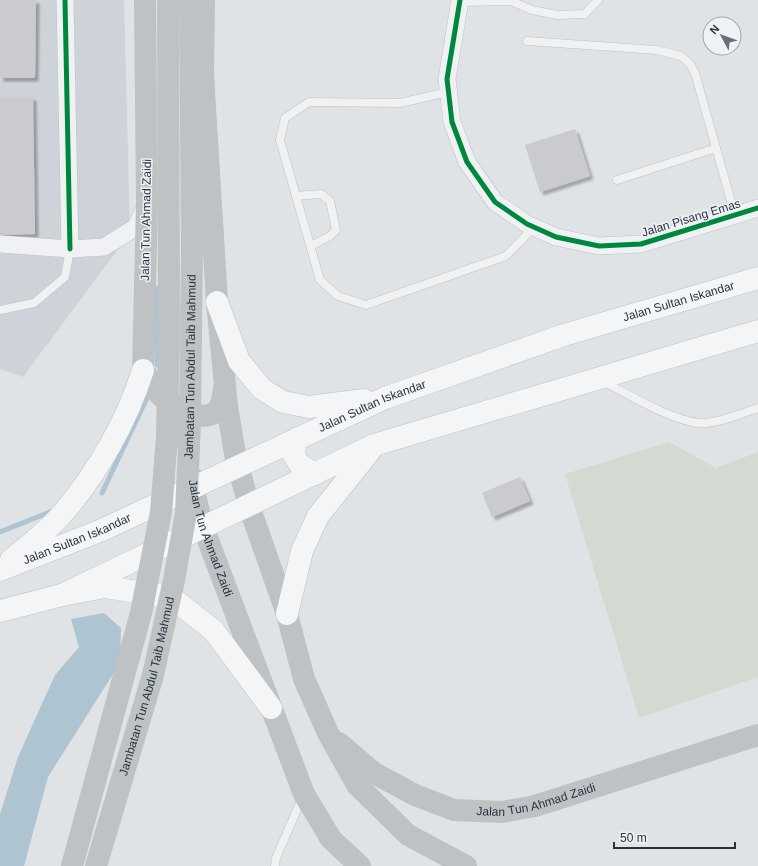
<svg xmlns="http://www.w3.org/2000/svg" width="758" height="866" font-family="Helvetica,sans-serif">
	<defs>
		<filter id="shadow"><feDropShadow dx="3.5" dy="3.5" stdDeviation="1" flood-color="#0004"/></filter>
	</defs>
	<rect width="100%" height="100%" fill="#e0e3e6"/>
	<polygon fill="#ced3d9" points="0,0 124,0 130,233 23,377 0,369"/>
	<polygon fill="#d2dad1" points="669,442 716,468 758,452 758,677 639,718 565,474"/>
	<polygon fill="#aec4d1" points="104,613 121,628 120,663 48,777 24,866 0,866 0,814 18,757 55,675 79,647 71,619"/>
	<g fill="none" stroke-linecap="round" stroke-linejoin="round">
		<g stroke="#aec4d1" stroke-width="5">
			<polyline points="156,288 157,365"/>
			<polyline points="102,493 147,398"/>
			<polyline points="0,532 55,510"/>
		</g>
	</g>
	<g fill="#c9cbce" filter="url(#shadow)">
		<polygon points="0,0 36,0 35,78 0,78"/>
		<polygon points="0,97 33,97 35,234 0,235"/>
		<polygon points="575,129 590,176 540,192 525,145"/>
		<polygon points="520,477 530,501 492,517 482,493"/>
	</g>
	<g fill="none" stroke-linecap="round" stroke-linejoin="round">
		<g stroke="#bec1c4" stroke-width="9">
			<g id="lane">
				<polyline points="460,2 511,1 532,10 557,15 585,14 598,0"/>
				<polyline points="527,41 657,50 681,56 690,64 695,73 716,148"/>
				<polyline points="448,92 400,103 309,102 285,118 280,140 320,280 338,296 366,305 506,256 534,227"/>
				<polyline points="617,180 716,148 735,215"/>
				<polyline points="296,196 321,194 330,201 336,230 330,236 311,246"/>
				<polyline points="0,310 34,303 65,277 70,249"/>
				<path d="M604 382C630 395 670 420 699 423 714 425 743 413 758 408"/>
				<polyline points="275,866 276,858 303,796"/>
			</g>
		</g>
		<g stroke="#bec1c4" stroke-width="18">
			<g id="street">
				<polyline points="65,0 70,249"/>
				<polyline points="460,0 447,79 452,122 467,162 495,202 527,224 556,237 599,246 641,244 758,208"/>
				<polyline points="0,244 70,249 104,247 136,227 145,207"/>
			</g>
		</g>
		<g stroke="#bdc0c3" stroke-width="23">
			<g id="primary">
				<polyline points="217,302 239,361 262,389 283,402 309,407 364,400"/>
				<polyline points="298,438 295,443 294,456 300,465 315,474"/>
				<path d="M11 560C29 545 48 531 63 513 98 472 127 421 143 370"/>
				<path id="s3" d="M0 570 102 530 385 398 564 335 758 278"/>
				<polyline points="62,595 374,445 758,331"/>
				<polyline points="0,611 62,595 105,587 171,597 214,631 271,708"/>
				<polyline points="287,614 302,551 318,516 370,451"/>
			</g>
		</g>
		<use href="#lane" stroke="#f0f1f2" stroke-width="8"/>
		<use href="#street" stroke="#f0f1f2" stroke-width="17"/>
		<g stroke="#bec2c5" stroke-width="22">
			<polyline points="145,0 147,203 143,370 160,395 179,410 186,441"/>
			<polyline points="204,0 203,74 217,302 227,406 235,454 249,506 287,614 304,679 328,733 357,785 408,835 466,866"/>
			<path d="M179 410C206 419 221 421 224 388"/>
			<path id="s1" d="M192 477 197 504 203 527 304 794 331 839 360 866"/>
			<path id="s2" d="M339 743 374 773 415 795 454 810 502 812 535 806 758 735"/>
		</g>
		<use href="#primary" stroke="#f4f5f6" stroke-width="22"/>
		<g stroke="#bec2c5" stroke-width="22">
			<polyline points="72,866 141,613 161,512 167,437 169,327 168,0"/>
			<path id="s4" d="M96 866 153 675 174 580 186 513 190 423 192 248 190 0"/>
		</g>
		<g stroke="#eef2f5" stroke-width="8">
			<g id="cycleway">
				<polyline points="65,0 70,249"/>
				<polyline points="460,0 447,79 452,122 467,162 495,202 527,224 556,237 599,246 641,244 758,208"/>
			</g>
		</g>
		<use href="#cycleway" stroke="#00873e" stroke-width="5"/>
	</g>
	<g text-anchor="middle" stroke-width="3" stroke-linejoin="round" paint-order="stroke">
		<g font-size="12" fill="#27333f" stroke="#eef2f5">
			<text transform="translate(691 218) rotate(-17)" y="4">Jalan Pisang Emas</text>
			<text transform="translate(146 220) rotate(-89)" y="4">Jalan Tun Ahmad Zaidi</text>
			<text dy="4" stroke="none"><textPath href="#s3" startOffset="731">Jalan Sultan Iskandar</textPath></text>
			<text dy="4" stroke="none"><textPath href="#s4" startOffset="511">Jambatan Tun Abdul Taib Mahmud</textPath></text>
			<text dy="4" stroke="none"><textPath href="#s3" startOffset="407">Jalan Sultan Iskandar</textPath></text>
			<text dy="4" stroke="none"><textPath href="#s1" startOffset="64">Jalan Tun Ahmad Zaidi</textPath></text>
			<text dy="4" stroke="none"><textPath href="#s3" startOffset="83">Jalan Sultan Iskandar</textPath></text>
			<text dy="4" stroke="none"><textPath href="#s4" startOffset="187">Jambatan Tun Abdul Taib Mahmud</textPath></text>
			<text dy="4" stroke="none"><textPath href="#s2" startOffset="218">Jalan Tun Ahmad Zaidi</textPath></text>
		</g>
	</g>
	<g transform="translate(722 36) rotate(311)"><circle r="19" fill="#eef2f5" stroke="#9ea6ac"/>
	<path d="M0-3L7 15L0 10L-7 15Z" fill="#687179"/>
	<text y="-6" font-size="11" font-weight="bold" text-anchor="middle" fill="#27333f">N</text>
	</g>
	<path d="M614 842v6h121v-6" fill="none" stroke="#27333f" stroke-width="2"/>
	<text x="620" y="842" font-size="12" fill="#27333f" stroke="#eef2f5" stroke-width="3" paint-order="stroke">50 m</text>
</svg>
